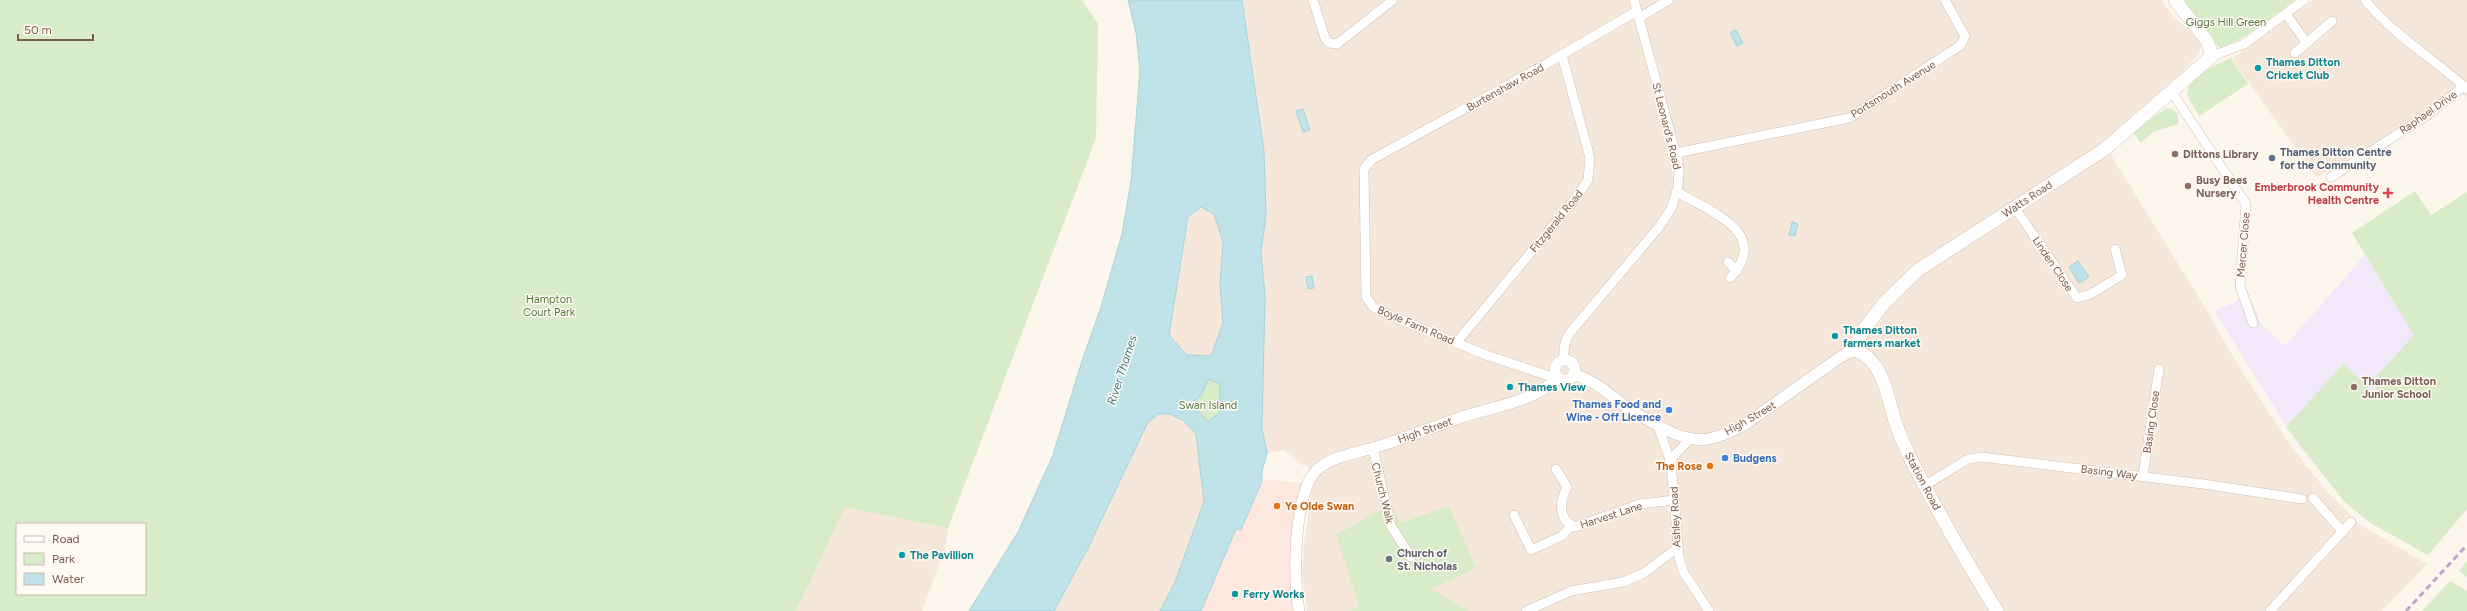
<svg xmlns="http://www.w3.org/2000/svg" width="2467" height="611" font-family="Figtree,sans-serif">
	<rect width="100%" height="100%" fill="#fdf6ec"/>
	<g fill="#f5e8da">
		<polygon points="1242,0 2162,0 2172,15 2196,36 2201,45 2199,54 2182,72 2103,142 2209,314 2236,362 2291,446 2329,494 2359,524 2427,564 2382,611 1307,611 1302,575 1304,543 1313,483 1308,466 1302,465 1284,450 1267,453 1262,428 1261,252 1266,215 1252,63"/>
		<polygon points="2313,0 2467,0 2467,97 2453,88 2433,107 2317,178 2232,59"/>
		<polygon points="1201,207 1214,214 1223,242 1220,284 1223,324 1211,356 1186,355 1169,335 1189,217"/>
		<polygon points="1158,414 1170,414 1184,421 1196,434 1204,502 1175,582 1160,611 1054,611 1087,550 1148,422"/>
		<polygon points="845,506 948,528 945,548 922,611 796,611"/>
	</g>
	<polygon fill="#fde8e0" points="1273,480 1304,483 1294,611 1201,611 1236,529 1241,530 1262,481"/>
	<polygon fill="#f3e8fa" points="2365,255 2467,420 2467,509 2428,555 2369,522 2344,501 2297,443 2214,311 2249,296 2262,325 2285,346"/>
	<g fill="#d8ecc9" fill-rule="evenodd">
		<path d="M0 0H1082L1098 24 1096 138 948 528 845 507 796 611H0ZM17 524H145V594H17Z"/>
		<polygon points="2183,0 2295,0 2247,35 2222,48 2217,46"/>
		<path d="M2231 58 2248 84 2199 116 2187 95C2188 76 2215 65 2231 58Z"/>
		<path d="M2166 108C2177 109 2179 114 2178 124L2153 132 2141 143 2133 132Z"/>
		<polygon points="2415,191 2431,215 2467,192 2467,509 2428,555 2369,522 2344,501 2286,427 2344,363 2377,396 2375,378 2414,335 2352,233"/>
		<polygon points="1209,379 1220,384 1220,412 1208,422 1192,403 1201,395"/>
		<polygon points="1391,504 1400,523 1449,506 1476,568 1431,589 1469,611 1350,611 1359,607 1336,535"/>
		<polygon points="2467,561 2467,577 2459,571"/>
		<polygon points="2450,581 2467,591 2467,611 2422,611"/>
	</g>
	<g fill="#bfe3e8" stroke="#a5d3da" fill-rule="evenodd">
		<path d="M1128 0H1242L1264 151 1266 215 1261 252 1265 296 1262 428 1267 453 1262 471V481L1241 530 1236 529 1201 611H1160L1175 582 1204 502 1196 434 1184 421 1170 414H1158L1148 422 1087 550 1054 611H969L1018 532 1053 455 1082 361 1101 307 1122 234 1131 181 1140 71 1136 32ZM1201 207 1214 214 1223 242 1220 284 1223 323 1211 356 1187 355 1169 335 1188 217ZM1209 379 1220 384V412L1208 422 1192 403 1201 395Z"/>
		<polygon points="1736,30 1743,43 1737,46 1730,33"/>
		<polygon points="1303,109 1310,130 1303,132 1296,111"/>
		<polygon points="1792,222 1798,224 1795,236 1789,235"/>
		<polygon points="2078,261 2089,277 2079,283 2069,267"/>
		<polygon points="1312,276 1314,288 1308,289 1306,277"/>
	</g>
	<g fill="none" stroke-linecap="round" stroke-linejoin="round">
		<g stroke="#d1beb0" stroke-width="10">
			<g id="minor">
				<polyline points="1313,0 1325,38 1329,43 1337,44 1393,0"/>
				<path d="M2365 0C2392 34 2434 59 2467 89"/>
				<polyline points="2286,14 2306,42"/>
				<polyline points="1639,18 1669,0"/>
				<polyline points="2295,53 2332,21"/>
				<polyline points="2212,56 2244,44 2304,0"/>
				<polyline points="2171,91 2246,204 2240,286 2253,323"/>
				<polyline points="1676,153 1849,118 1961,45 1965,36 1945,0"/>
				<polyline points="2331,177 2426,116 2464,86"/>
				<path d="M1677 192C1711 212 1772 233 1730 278"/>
				<polyline points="2015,208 2077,298 2091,294 2122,275 2115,249"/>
				<polyline points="1728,262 1737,271"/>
				<polyline points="1457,342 1574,200 1588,180 1590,158 1562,55"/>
				<polyline points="1563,360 1565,343 1569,334 1659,227 1671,209 1678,187 1679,171 1677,158 1634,0"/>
				<polyline points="1556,374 1549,376 1486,355 1389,315 1373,307 1366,297 1364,169 1371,160 1546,64 1637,11"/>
				<polyline points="1658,426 1671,463 1679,558 1684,573 1709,611"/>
				<polyline points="1373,448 1391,526 1411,557"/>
				<polyline points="1671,463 1672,458 1689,440"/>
				<path d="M1556 469 1567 487C1560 501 1557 519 1575 527L1640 504 1675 500"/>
				<polyline points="2143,476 2159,369"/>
				<polyline points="1924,486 1968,459 1982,457 2203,484 2302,499"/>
				<polyline points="2313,498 2343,532"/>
				<polyline points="1514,515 1531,550 1562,536 1572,525"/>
				<polyline points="1526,611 1571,591 1623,582 1644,573 1677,548"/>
				<polyline points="2270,611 2351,522"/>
			</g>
		</g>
		<g stroke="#d1beb0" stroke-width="12">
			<g id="tertiary">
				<circle cx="1565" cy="370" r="10"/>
				<path d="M1574 374C1595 381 1605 391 1622 404 1634 413 1646 419 1659 426 1695 446 1711 443 1747 423L1839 358 1849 352 1858 351"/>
				<path d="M1299 611C1293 580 1293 489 1319 468 1334 456 1356 453 1373 448 1403 439 1432 427 1462 417 1498 405 1528 404 1559 378"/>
			</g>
		</g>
		<g stroke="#d6c0b0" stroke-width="14">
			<path id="secondary" d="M1997 611C1977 579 1958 547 1940 514 1924 485 1907 455 1896 424 1887 398 1885 364 1858 351L1857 342 1862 332 1885 302 1918 270 2105 149 2212 56 2207 41 2175 0"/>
		</g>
		<use href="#minor" stroke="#fff" stroke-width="9"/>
		<use href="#tertiary" stroke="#fff" stroke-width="11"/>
		<use href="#secondary" stroke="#fff" stroke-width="13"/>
		<polyline stroke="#b9a8c9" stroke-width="3" stroke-dasharray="6 4" stroke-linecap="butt" points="2406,611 2467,545"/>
	</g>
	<g fill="#0f9aa8" stroke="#fffaf3" stroke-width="1.5">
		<circle cx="2258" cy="68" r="4"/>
		<circle cx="1835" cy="336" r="4"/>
		<circle cx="1510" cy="387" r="4"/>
		<circle cx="902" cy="555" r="4"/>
		<circle cx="1235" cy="594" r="4"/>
	</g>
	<g fill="#8d6e63" stroke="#fffaf3" stroke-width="1.5">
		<circle cx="2175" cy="154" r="4"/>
		<circle cx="2188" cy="186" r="4"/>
		<circle cx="2354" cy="387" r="4"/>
	</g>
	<circle fill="#5c6f8a" stroke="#fffaf3" stroke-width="1.5" cx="2272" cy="158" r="4"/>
	<path fill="#e0444e" stroke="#fffaf3" stroke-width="1.5" d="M2386 187h4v4h4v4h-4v4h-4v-4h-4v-4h4z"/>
	<g fill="#3f7fe0" stroke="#fffaf3" stroke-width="1.5">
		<circle cx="1669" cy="410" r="4"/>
		<circle cx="1725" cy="458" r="4"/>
	</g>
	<g fill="#e8710a" stroke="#fffaf3" stroke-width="1.5">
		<circle cx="1710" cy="466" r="4"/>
		<circle cx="1277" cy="506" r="4"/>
	</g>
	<circle fill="#6b7280" stroke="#fffaf3" stroke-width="1.5" cx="1389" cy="559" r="4"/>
	<g text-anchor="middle" stroke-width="3" stroke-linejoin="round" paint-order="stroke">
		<g font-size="11" fill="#537a41" stroke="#fffaf3">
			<text x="2226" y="26">Giggs Hill Green</text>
			<text x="549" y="303">Hampton<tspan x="549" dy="13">Court Park</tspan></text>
			<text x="1208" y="409">Swan Island</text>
		</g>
		<g font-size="11" font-weight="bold" fill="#0d838f" stroke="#fffaf3" text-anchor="start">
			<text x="2266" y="66">Thames Ditton<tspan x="2266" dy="13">Cricket Club</tspan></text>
			<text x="1843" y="334">Thames Ditton<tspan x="1843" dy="13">farmers market</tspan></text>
			<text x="1518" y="391">Thames View</text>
			<text x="910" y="559">The Pavillion</text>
			<text x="1243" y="598">Ferry Works</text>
		</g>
		<g font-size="11" fill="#7a5c4d" stroke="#fffaf3">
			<text transform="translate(1505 87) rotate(-29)" y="4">Burtenshaw Road</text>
			<text transform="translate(1893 89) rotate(-32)" y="4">Portsmouth Avenue</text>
			<text transform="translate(2428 112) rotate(-35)" y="4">Raphael Drive</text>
			<text transform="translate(1667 126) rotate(76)" y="4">St Leonard's Road</text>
			<text transform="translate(2027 199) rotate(-33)" y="4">Watts Road</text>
			<text transform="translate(1556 221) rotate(-51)" y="4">Fitzgerald Road</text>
			<text transform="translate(2243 245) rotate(-85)" y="4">Mercer Close</text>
			<text transform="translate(2053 264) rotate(56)" y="4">Linden Close</text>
			<text transform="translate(1416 325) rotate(23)" y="4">Boyle Farm Road</text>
			<text transform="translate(1750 418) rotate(-30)" y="4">High Street</text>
			<text transform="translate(2151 422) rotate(-82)" y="4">Basing Close</text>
			<text transform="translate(1425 430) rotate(-20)" y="4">High Street</text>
			<text transform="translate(2109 472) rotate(7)" y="4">Basing Way</text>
			<text transform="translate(1923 481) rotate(62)" y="4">Station Road</text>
			<text transform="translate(1383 493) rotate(76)" y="4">Church Walk</text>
			<text transform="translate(1611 515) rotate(-18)" y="4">Harvest Lane</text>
			<text transform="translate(1675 517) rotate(-93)" y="4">Ashley Road</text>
		</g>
		<g font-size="11" font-weight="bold" fill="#4e5e75" stroke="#fffaf3" text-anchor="start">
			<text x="2280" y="156">Thames Ditton Centre<tspan x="2280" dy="13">for the Community</tspan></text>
		</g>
		<g font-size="11" font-weight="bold" fill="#785e54" stroke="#fffaf3" text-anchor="start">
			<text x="2183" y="158">Dittons Library</text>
			<text x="2196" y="184">Busy Bees<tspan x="2196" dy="13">Nursery</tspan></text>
			<text x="2362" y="385">Thames Ditton<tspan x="2362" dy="13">Junior School</tspan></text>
		</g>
		<g font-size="11" font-weight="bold" fill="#be3a42" stroke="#fffaf3" text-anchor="end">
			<text x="2379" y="191">Emberbrook Community<tspan x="2379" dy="13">Health Centre</tspan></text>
		</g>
		<g font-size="11" font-weight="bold" fill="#366cbe" stroke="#fffaf3" text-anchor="end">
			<text x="1661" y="408">Thames Food and<tspan x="1661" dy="13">Wine - Off Licence</tspan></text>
			<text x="1733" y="462" text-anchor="start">Budgens</text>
		</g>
		<g font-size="11" font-weight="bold" fill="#c56008" stroke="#fffaf3" text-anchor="end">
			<text x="1702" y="470">The Rose</text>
			<text x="1285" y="510" text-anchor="start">Ye Olde Swan</text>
		</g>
		<g font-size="11" font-weight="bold" fill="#5b616d" stroke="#fffaf3" text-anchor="start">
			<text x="1397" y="557">Church of<tspan x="1397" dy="13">St. Nicholas</tspan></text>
		</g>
		<g font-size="12" font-style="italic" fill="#437c86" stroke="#fffaf3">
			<text transform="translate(1122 370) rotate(-72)" y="4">River Thames</text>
		</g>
	</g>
	<rect x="16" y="523" width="130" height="72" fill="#fffaf3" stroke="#cabbb1"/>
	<rect x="24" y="536" width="20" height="6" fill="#ffffff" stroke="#cabbb1"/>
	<text x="52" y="543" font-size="12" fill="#7a5c4d">Road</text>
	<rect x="24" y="553" width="20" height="12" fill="#d8ecc9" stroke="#cabbb1"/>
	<text x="52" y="563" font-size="12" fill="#7a5c4d">Park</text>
	<rect x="24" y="573" width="20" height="12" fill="#bfe3e8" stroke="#cabbb1"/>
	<text x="52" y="583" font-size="12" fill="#7a5c4d">Water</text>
	<path d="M18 34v6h75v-6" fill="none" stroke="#7a5c4d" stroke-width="2"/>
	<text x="24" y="34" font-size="12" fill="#7a5c4d" stroke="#fffaf3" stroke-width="3" paint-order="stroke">50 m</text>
</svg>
